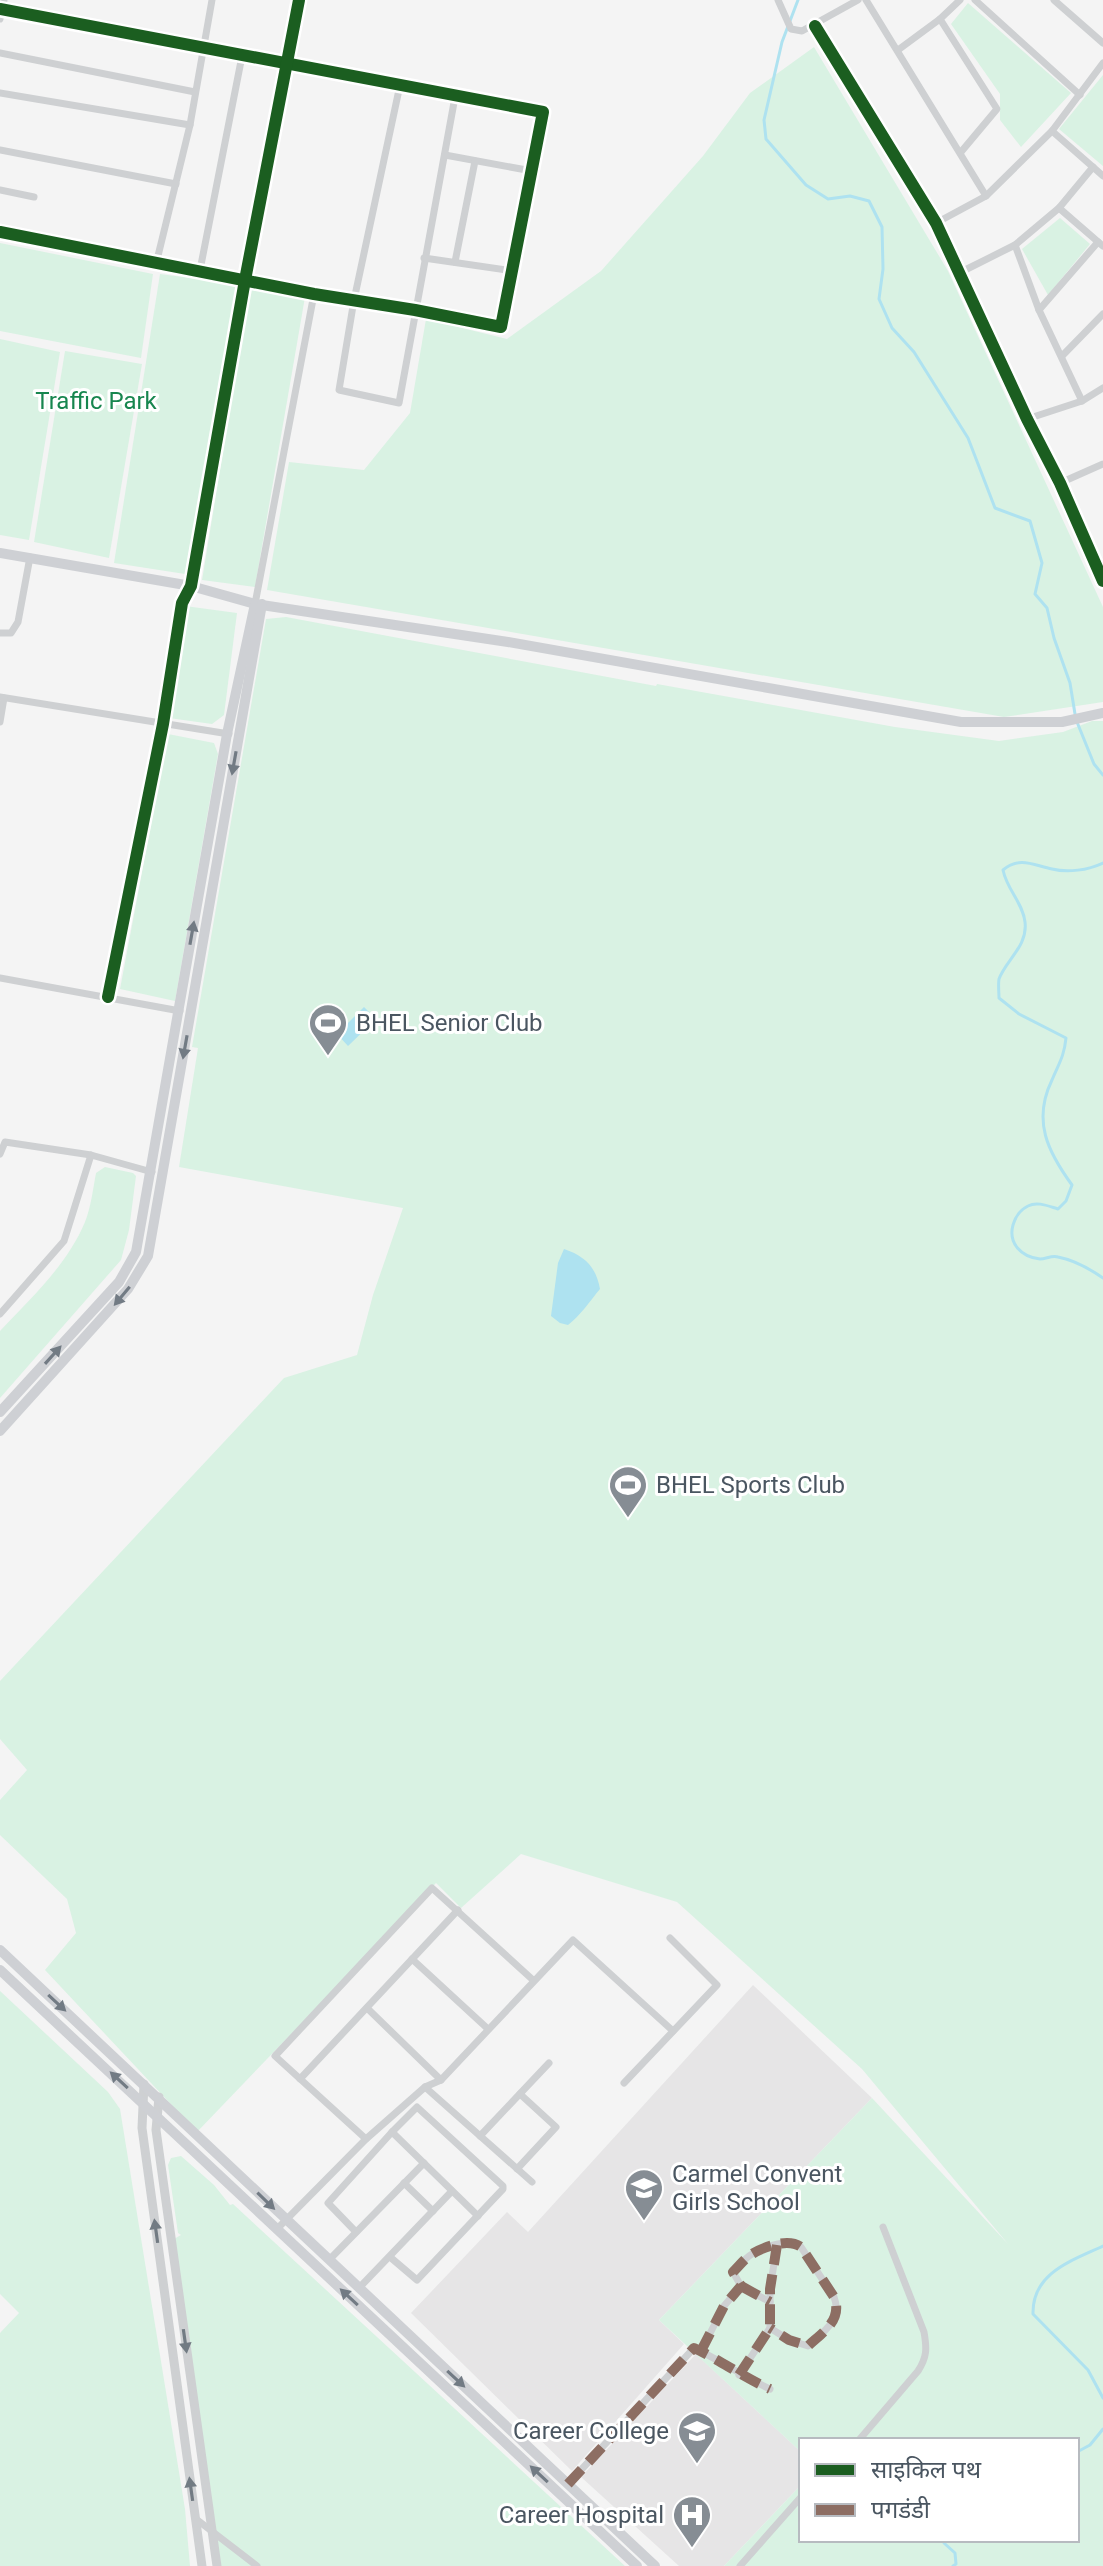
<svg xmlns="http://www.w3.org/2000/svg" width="1103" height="2566" font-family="Roboto,'Noto Sans Devanagari',sans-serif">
	<rect width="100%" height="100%" fill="#f4f4f4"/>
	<g fill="#e6e5e6">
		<polygon points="753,1985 872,2098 659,2320 684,2344 572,2471 411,2313 507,2212 528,2232"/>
		<polygon points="696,2354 801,2452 801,2485 724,2566 679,2566 581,2477"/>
	</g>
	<g fill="#d9f2e3">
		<polygon points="968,3 1071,93 1021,147 1000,120 1000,94 951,24"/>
		<polygon points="814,47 948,271 1103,607 1103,702 1004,717 267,590 289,462 364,470 410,413 426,319 507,339 601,271 703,156 750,93"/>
		<polygon points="1103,75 1103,166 1059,129"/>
		<polygon points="1060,218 1090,244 1048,295 1022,249"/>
		<polygon points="0,243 153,274 141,358 0,331"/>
		<polygon points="160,274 237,284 185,574 114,563"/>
		<polygon points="250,286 305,297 255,587 202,580"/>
		<polygon points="0,339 60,352 29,540 0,535"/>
		<polygon points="65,351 142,364 109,558 34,542"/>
		<polygon points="185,606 237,613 224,715 212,724 169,718"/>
		<polygon points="286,617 656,686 657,684 895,727 999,741 1063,732 1092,721 1103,721 1103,2566 724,2566 801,2485 801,2540 1077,2540 1077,2440 801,2440 801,2452 659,2320 872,2098 1008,2244 862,2069 677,1902 521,1854 461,1908 436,1883 197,2132 45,1970 76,1933 67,1899 0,1835 0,1800 27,1770 0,1739 0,1681 284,1378 357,1355 373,1295 403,1208 179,1167 198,1048 192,1047 266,619"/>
		<polygon points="168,734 214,743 218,754 175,1001 120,989"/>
		<path d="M105 1167 133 1173 136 1176 129 1230 121 1260 0 1398V1331C32 1297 67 1265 85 1222 91 1207 93 1189 96 1173Z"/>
		<polygon points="0,1991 108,2092 120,2109 185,2509 190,2566 0,2566 0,2333 19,2313 0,2294"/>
		<polygon points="181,2156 214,2185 230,2205 233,2204 625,2566 221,2566 174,2239 181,2235 178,2233 168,2165 171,2158"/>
	</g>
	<g fill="#aee2f0">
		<polygon points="364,1007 376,1019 348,1046 337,1034"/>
		<path d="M564 1249C585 1256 596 1267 600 1289 590 1301 580 1316 568 1325L560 1323 551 1316 558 1263Z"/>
	</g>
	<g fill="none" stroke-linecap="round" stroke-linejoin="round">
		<g stroke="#aee2f0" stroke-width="3">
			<polyline points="798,0 782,42 764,120 766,139 806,185 828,199 850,196 869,201 882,227 883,269 879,299 892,328 914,352 968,438 995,508 1030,521 1042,563 1035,594 1047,608 1054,638 1070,683 1075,714"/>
			<polyline points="1077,722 1094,764 1103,775"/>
			<path d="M1103 863C1088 870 1068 873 1052 869 1033 865 1020 856 1003 870 1007 890 1023 903 1025 922 1028 946 1006 960 999 979 998 984 999 993 999 998L1019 1014 1066 1038C1064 1057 1059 1063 1052 1080 1032 1121 1048 1152 1072 1185L1066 1201 1058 1209C1048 1206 1037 1201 1028 1206 1020 1210 1015 1218 1013 1225 1008 1243 1021 1257 1040 1259 1046 1259 1052 1255 1058 1257 1074 1260 1090 1269 1103 1278"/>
			<path d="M1103 2246C1071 2261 1032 2273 1033 2314L1088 2370 1103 2398"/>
			<polyline points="1077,2452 1090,2445 1103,2429"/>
			<polyline points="945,2540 944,2543 955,2553 956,2564 953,2566"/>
		</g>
		<g stroke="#ced0d2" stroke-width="7">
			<polyline points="778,0 791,29 802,31 858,0"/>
			<polyline points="866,0 986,196"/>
			<polyline points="975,0 1080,95"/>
			<polyline points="1054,0 1103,43"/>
			<polyline points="0,9 543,112 501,327 415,310 314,294 0,232"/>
			<polyline points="0,19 4,0"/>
			<polyline points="940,19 997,109 961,152"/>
			<polyline points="815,26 936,223 1027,419 1060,483 1103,581"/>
			<polyline points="898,50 940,19 960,0"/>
			<polyline points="0,53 195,92"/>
			<polyline points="400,85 354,300 339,390 399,403 455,97"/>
			<polyline points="0,93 190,125"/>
			<polyline points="1052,131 1103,176"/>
			<polyline points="0,150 176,184"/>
			<polyline points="445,155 532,171"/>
			<polyline points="0,190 34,197"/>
			<polyline points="1059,208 1103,246"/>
			<polyline points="936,223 986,196 1052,131 1103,63"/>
			<polyline points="1015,245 1039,310 1082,401"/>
			<polyline points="424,258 514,271"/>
			<polyline points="455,262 475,161"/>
			<polyline points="156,264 190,125 212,0"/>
			<polyline points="200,270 242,56"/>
			<polyline points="959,273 1015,245 1059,208 1093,167"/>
			<polyline points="1039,310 1098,242"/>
			<polyline points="1062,356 1103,314"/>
			<polyline points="1027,419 1082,401 1103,388"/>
			<polyline points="1060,483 1103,464"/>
			<polyline points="255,604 314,294"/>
			<polyline points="0,633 11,633 18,622 30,557"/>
			<polyline points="0,697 229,734"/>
			<polyline points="0,722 4,698"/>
			<polyline points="0,978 180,1011"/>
			<polyline points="108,997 163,724 182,603 191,586 245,280 299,0"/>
			<polyline points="0,1154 5,1142 91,1155 152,1172"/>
			<polyline points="0,1314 64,1241 91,1155"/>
			<polyline points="412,1959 488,2029"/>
			<polyline points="367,2008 441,2080"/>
			<polyline points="300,2079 458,1910"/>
			<polyline points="624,2083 717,1985 670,1938"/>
			<polyline points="425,2087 532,2182"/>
			<polyline points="480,2136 549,2063"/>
			<polyline points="366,2139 275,2056 432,1888 533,1980"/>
			<polyline points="517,2169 556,2127 520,2094"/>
			<polyline points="404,2183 433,2211"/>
			<polyline points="277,2229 366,2139 425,2087 441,2080 573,1940 673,2031"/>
			<polyline points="356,2232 328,2203 392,2132 478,2216"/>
			<polyline points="390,2257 417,2280 503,2189 503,2186 417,2107 392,2132"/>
			<polyline points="329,2260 424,2163"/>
			<polyline points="741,2286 770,2302"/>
			<polyline points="359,2288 452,2191"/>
			<path d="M701 2351 724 2306 741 2286 733 2272C739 2266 745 2258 752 2254 765 2246 789 2238 801 2247L834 2297C843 2320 823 2332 808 2346L789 2340 770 2328"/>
			<polyline points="739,2375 770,2328 770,2289 777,2245"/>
			<path d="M859 2440 918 2371C927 2357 927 2349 924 2332L883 2227"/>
			<path d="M568 2484 694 2348C720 2360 743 2377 770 2389"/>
			<polyline points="196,2519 257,2566"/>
			<polyline points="740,2566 801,2497"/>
		</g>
		<g stroke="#ced0d2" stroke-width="9">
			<polyline points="144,2084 142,2128 202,2566"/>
			<polyline points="159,2097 156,2130 217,2566"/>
		</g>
		<g stroke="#ced0d4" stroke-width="10">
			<polyline points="0,553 191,586 255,604 508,642 961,722 1062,722 1103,713"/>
			<polyline points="0,1412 119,1282 136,1252 227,734 255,604"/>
			<polyline points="0,1431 128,1289 148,1256 262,604"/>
			<polyline points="0,1950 655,2566"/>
			<polyline points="0,1970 637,2566"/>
		</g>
		<g stroke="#8d6e63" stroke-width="10" stroke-dasharray="20 10" stroke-linecap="butt">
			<polyline points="741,2286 770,2302"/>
			<path d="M701 2351 724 2306 741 2286 733 2272C739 2266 745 2258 752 2254 765 2246 789 2238 801 2247L834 2297C843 2320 823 2332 808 2346L789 2340 770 2328"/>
			<polyline points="739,2375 770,2328 770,2289 777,2245"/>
			<path d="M568 2484 694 2348C720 2360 743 2377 770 2389"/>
		</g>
		<g stroke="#fff" stroke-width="17">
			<g id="cycleway">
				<polyline points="0,9 543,112 501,327 415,310 314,294 0,232"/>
				<polyline points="815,26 936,223 1027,419 1060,483 1103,581"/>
				<polyline points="108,997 163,724 182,603 191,586 245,280 299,0"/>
			</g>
		</g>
		<use href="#cycleway" stroke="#1b5e20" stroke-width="12"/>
	</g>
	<defs><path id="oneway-solid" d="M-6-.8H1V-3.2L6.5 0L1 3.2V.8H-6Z" transform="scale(2)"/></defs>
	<g fill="#727b84">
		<use href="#oneway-solid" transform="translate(234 763) rotate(100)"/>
		<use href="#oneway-solid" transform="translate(192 933) rotate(-80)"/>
		<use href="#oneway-solid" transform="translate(185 1047) rotate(100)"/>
		<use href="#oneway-solid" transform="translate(122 1296) rotate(130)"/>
		<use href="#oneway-solid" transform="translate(53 1355) rotate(-48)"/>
		<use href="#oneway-solid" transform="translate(57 2003) rotate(43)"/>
		<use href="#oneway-solid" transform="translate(119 2080) rotate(-137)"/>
		<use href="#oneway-solid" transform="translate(266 2201) rotate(44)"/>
		<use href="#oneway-solid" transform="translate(349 2297) rotate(-137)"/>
		<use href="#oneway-solid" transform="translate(456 2379) rotate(43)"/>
		<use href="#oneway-solid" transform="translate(539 2474) rotate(-137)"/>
	</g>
	<g fill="#727b83">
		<use href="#oneway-solid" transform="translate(156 2231) rotate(-98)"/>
		<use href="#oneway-solid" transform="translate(185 2341) rotate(82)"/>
		<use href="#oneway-solid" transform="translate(191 2489) rotate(-98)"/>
	</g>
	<defs>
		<g id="stadium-pin" transform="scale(2)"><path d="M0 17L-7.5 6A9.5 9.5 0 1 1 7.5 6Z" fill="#868d94" stroke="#fff"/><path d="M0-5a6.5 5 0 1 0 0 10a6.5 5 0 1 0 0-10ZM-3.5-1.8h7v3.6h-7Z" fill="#fff"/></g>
		<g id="school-pin" transform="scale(2)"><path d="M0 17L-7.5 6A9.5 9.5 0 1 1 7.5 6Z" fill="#868d94" stroke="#fff"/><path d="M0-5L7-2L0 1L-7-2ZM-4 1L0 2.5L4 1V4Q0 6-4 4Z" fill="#fff"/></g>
		<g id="university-pin" transform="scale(2)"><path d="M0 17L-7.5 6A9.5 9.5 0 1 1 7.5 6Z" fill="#868d94" stroke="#fff"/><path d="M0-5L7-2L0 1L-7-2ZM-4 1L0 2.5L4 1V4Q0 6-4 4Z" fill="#fff"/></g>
		<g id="hospital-pin" transform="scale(2)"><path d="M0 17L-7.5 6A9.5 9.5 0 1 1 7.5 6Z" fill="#868d94" stroke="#fff"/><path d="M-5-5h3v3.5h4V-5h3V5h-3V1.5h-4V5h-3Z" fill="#fff"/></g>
	</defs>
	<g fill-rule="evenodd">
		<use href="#stadium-pin" x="328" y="1023"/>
		<use href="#stadium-pin" x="628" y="1485"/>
		<use href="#school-pin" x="644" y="2188"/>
		<use href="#university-pin" x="697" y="2431"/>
		<use href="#hospital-pin" x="692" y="2515"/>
	</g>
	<g text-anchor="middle" stroke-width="6" stroke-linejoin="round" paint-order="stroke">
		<g font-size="24" fill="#17864f" stroke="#fff">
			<text x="96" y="409">Traffic Park</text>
		</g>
		<g font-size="24" fill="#4a5661" stroke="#fff" text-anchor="start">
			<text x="356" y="1031">BHEL Senior Club</text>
			<text x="656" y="1493">BHEL Sports Club</text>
			<text x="672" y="2182">Carmel Convent<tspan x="672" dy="28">Girls School</tspan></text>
			<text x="669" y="2439" text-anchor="end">Career College</text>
			<text x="664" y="2523" text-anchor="end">Career Hospital</text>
		</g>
	</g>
	<rect x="799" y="2438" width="280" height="104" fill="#ffffff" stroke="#b7bbc0" stroke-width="2"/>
	<rect x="815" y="2464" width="40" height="12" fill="#1b5e20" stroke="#b7bbc0" stroke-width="2"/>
	<text x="871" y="2478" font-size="24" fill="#4a5661">साइकिल पथ</text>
	<rect x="815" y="2504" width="40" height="12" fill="#8d6e63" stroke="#b7bbc0" stroke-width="2"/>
	<text x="871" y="2518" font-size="24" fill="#4a5661">पगडंडी</text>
</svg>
